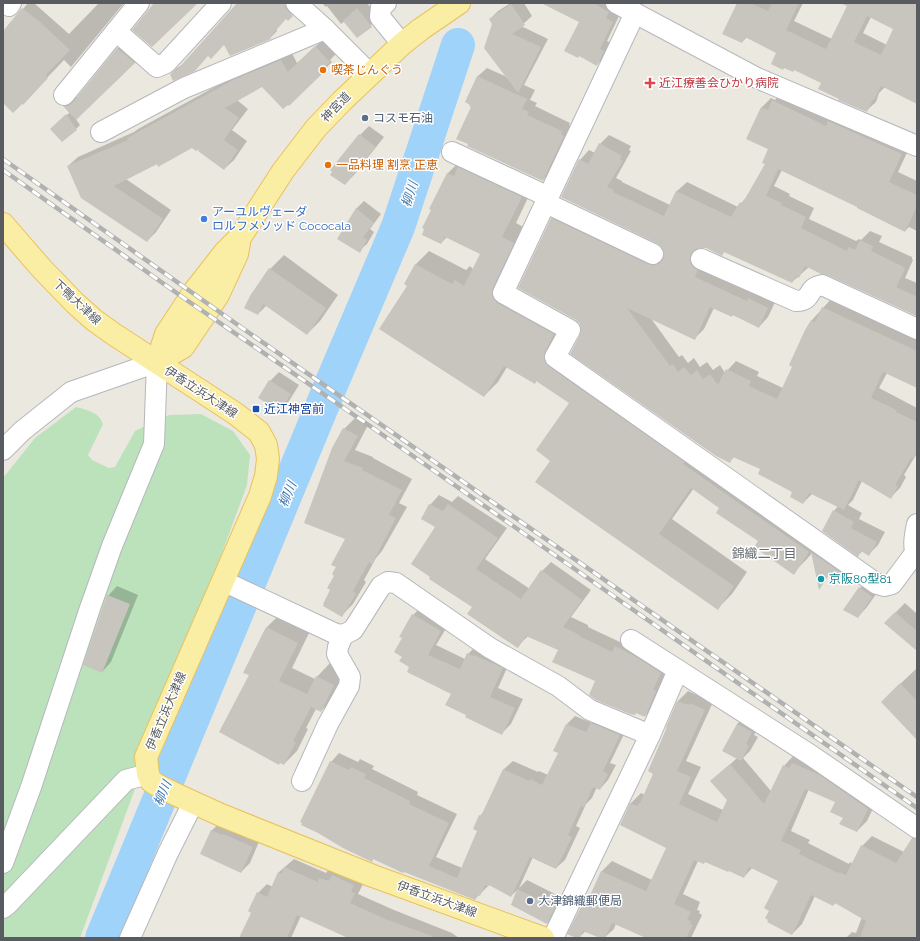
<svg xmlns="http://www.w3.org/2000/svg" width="920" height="941" font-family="Raleway,'Noto Sans JP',sans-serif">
	<rect width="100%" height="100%" fill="#ebe8df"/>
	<path fill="#bce2bc" d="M76 407C87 410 99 412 103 424L88 455 92 460 109 468 115 467 135 431 169 415 201 414 233 431 250 455 247 485 80 938H3V478L35 438Z"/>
	<g fill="#0003" fill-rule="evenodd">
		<polygon points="28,3 34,3 69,34 99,3 124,3 71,67 64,60 23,103 3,102 3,33"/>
		<polygon points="281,3 296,3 297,6 276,29 277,31 270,38 225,44 208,55 171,74 177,68"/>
		<polygon points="322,3 367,3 379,18 357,37 345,21 341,24 327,6 326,7"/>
		<polygon points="511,3 524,3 532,16 521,26 548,39 524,85 535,90 530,100 537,103 535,106 570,123 569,125 572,127 551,172 543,180 472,107 471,104 466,102 478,76 487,68 507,77 493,24 490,19 498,11"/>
		<polygon points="543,3 615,3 620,14 607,41 611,43 605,57 597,64 580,21"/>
		<path d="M738 3H803L794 21 832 39 849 3H917V103L885 87 879 93 876 102 866 111 777 52 747 37 742 42ZM871 17 894 29 887 45 863 33Z"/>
		<polygon points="325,38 338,52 330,60 332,62 289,104 262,86 237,100 248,109 232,130 247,141 234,160 224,169 202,146 192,147 126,179 171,210 156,232 147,241 68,166 78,157 134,132 138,129 244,71 291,51 297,63"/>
		<polygon points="127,39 144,54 79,116 74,116 80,125 76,129 52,129 70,112 65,106 74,97 79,97 118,48"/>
		<polygon points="782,92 911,144 898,172 917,181 917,231 909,227 905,231 859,206 782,170 774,186 790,194 789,196 814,208 809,219 856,241 859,239 861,240 870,231 882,236 879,242 912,257 912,259 913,260 905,278 917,283 917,316 827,274 809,267 792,282 725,251 722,254 706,247 699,247 698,250 777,298 768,317 759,327 733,315 714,308 704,329 695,338 650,317 679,357 682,355 688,363 694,358 700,367 707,362 713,370 720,365 725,373 736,361 759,372 757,376 783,388 793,366 806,331 812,320 832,298 917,337 917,387 887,373 879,388 917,408 917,453 904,475 906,477 900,488 891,497 862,481 853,500 848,505 862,513 859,519 885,532 878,545 869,554 863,551 858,555 834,511 838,506 813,493 803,503 793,492 761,469 735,456 729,462 581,336 582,329 552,219 561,209 658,255 665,257 663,247 580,160 589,150 595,153 600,144 609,135 631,146 629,150 631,151 616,178 622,181 622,182 670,205 677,191 687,182 738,207 749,194 766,163 769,149 747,138 762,107 771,98 775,100"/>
		<polygon points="369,126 384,137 354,175 345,184 334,172 360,135"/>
		<polygon points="461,160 535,183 516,223 527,229 507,285 568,320 558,348 848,576 844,580 831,572 819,588 812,553 807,559 793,573 760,541 721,508 694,488 672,519 747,572 732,594 718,608 552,460 570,403 537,380 535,383 507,367 498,382 484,396 409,285 415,265 429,251 466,270 470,266 473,269 481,253 447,237 441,243 447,174"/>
		<polygon points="364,201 381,214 370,229 374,232 367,244 359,251 356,209"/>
		<polygon points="284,255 338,295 320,321 307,334 267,305 258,314 245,308 252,293 270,269"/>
		<polygon points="279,372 299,385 289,401 280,410 270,381"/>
		<polygon points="355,418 368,425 355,450 373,457 373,458 412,479 399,503 407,507 382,551 376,558 364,580 366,582 353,604 342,615 331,590 347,538 305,522 344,429"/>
		<polygon points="439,495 452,502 458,496 507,528 485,559 530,589 542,571 551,562 591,590 571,617 588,625 588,627 620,642 625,637 670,663 662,680 665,681 654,707 645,716 597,681 559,649 528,636 518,646 473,607 437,526 430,505"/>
		<polygon points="869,579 881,587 867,607 858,617 860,588"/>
		<polygon points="117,586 138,595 111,662 102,672 108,596"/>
		<polygon points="905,603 917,614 917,649 885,623"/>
		<polygon points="422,606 450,622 436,645 465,659 468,654 477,645 511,659 498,688 523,699 511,724 502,733 468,715 452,693 411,667 403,657 403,638 413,615"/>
		<polygon points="280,614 311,629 292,668 315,679 330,663 347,672 334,698 321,711 316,709 306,728 308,729 297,751 284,764 250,675 245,672 267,627"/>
		<polygon points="916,669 917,669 917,739 897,687"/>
		<polygon points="688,691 699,696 701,694 714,700 686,761 701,767 688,794 723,810 728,800 712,781 737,758 737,724 747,715 761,723 754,735 758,737 750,751 743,758 771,791 784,766 793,756 878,798 867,821 857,831 845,817 837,802 809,789 791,831 810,840 808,843 849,864 850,862 853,864 862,846 872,836 904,852 912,839 917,834 917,938 846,938 852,932 856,933 862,917 835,903 833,905 815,896 802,924 792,934 770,910 779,881 753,867 744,877 706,861 698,861 683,894 700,902 697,910 700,911 699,913 702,915 691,938 648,938 616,923 614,929 604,938 586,931 578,938 585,901 591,895 602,871 612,861 652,880 668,847 621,825 631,803 641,793 645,795 654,774 667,726 678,701"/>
		<polygon points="600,715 628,726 610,763 616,765 608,780 600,789 597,787 592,798 586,804 576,826 580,828 565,860 556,868 533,857 519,888 527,880 563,898 556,914 547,923 512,905 518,889 511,896 490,884 475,899 404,871 331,762 339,753 358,762 360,759 374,766 372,769 418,792 417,795 457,814 436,857 462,868 478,830 480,816 484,811 504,769 513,761 538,772 539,771 548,775 559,753 567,724 575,716 592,723"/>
		<polygon points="221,822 261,837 250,863 241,872 211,831"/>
		<polygon points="294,859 326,873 329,869 362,876 360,883 363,884 358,894 394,910 452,933 459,938 350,938 301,916 291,938 241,938 252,912 258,893 267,884 273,887 279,872"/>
	</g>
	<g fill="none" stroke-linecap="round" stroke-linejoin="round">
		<polyline stroke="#a0d3fa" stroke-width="34" points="102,938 330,387 398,227 458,45"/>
	</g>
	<g fill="#c8c5bf" fill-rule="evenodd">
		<polygon points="154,3 198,3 152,47 132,30"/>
		<polygon points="237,3 285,3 285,7 293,16 288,21 286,19 270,37 271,39 230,56 224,45 211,59 208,56 195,71 173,81 170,74 176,71"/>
		<polygon points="541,3 593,3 609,12 606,18 613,22 600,49 604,51 597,66 579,56 578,58 564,51 579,22"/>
		<path d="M737 3H750L768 11 772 3H799L786 30 826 49 847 6 840 3H917V104L881 86 874 100 873 99 867 112 838 100 839 99 818 89 821 83 794 70 793 72 784 68 783 70 771 64 776 53 745 37 742 43 722 34ZM867 16 893 29 881 55 854 42Z"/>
		<polygon points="511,4 525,25 512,34 541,47 518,93 484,48 492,24 489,19"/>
		<polygon points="22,8 40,22 70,50 46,75 48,78 23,105 22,104 13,113 3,103 3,31"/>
		<polygon points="357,8 372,27 357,38 343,21"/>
		<polygon points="315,46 330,62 321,70 324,72 289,106 288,105 283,109 262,87 225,108 239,118 224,140 238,150 224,170 198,151 200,149 196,151 192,148 158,167 157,164 114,186 163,219 147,242 81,198 67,166 128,140 127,138 233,80 281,60 288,72"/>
		<polygon points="117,48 135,63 76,120 63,106 68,106 73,102"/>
		<polygon points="477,76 527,99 522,109 529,112 527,115 562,131 561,134 564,136 543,181 467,146 468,144 456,139 471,107 469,106 470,105 465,102"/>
		<polygon points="772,100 826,126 828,121 902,154 889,182 917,195 917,206 905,232 857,208 857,207 778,169 766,196 782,203 781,205 806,217 801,228 847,251 849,247 855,250 860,240 873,246 871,251 904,267 903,268 905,269 896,287 917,297 917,316 827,275 821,274 805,266 799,278 796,276 792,283 724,252 722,256 706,248 700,248 694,250 690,255 690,261 692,265 698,270 695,277 747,301 748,298 768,308 759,328 733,315 732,317 710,307 695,340 627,308 670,366 673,364 678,372 684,367 691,375 697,370 703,379 710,374 718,385 726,369 751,381 749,386 777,399 792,367 789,365 805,330 811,320 815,322 822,307 917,351 917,388 883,372 871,398 891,407 897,411 896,412 917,422 917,450 913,458 911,458 895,485 898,486 891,499 859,480 844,510 809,493 803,504 790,497 792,492 758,474 760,469 733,457 730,463 716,456 570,354 580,335 581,329 580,324 576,320 518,288 551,218 648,264 654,265 659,264 663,259 664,253 662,247 658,244 561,197 579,159 588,164 599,143 622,156 620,159 623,161 607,187 614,190 613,192 664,216 676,191 731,217 740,202 742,204 765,164 762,163 768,149 746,139 761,107 768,110"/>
		<polygon points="66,114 77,130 62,142 50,129"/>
		<polygon points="359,134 376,147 345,185 330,175 332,172 330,170"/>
		<polygon points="458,167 522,197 502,237 514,243 493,288 492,294 494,299 497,303 554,334 545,352 544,357 545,362 548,366 685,462 683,464 809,552 794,575 754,547 758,541 716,513 719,508 691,488 659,534 734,586 718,610 535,482 550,461 536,450 569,403 536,381 535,384 504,366 484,397 379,329 407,286 404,284 415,264 452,284 455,280 464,286 480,254 445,237 441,244 422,235 424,229 422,228 431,210 429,209 447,173 454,176"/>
		<polygon points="356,208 374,223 363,237 367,240 360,253 337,239"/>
		<polygon points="269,268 326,308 307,335 263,304 258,315 244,308 250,296"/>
		<polygon points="269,380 291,394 280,411 258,398"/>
		<polygon points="343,428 358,436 344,461 363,468 362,470 402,490 389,515 396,518 372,564 369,562 353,591 356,594 342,617 323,606 324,604 323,604 330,590 327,588 334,576 332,574 336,567 331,565 345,539 304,523 332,448"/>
		<polygon points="429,504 443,511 448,504 498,538 476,569 521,599 541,570 582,600 563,627 580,635 579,636 612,652 615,646 633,655 661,673 653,689 656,691 645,717 636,713 635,715 630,714 596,700 589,695 595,681 552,662 558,650 526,636 518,648 516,647 467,614 472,607 429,579 430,577 411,564 435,527 421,519"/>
		<polygon points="833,510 854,522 851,528 877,542 869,556 861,551 858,557 822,531"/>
		<polygon points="811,552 847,577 844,581 830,573 819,590"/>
		<polygon points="859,587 872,597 858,618 843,610"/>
		<polygon points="107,595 130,604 102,673 83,665"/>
		<polygon points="895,612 917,631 917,651 884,623"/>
		<polygon points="412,614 441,631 428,655 460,669 467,653 473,656 474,655 503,668 490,697 515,708 502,735 465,717 466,715 445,705 451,694 407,672 409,667 399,661 402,657 394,652 402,638 399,637"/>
		<polygon points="266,627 298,643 279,681 307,694 316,676 334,685 321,712 311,707 293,741 296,742 284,765 280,763 279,765 219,732 249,675 243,673"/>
		<polygon points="900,683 917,701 917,740 881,702"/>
		<polygon points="677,701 689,705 690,703 705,710 677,771 691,777 679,804 717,822 727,800 710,781 730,764 764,804 783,765 789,768 792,763 820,775 868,809 857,832 839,824 843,818 830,812 835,802 805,789 781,841 801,850 799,854 838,873 839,872 846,875 861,845 896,863 912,838 917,839 917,938 860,938 866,921 835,903 833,906 811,895 792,935 767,922 768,920 765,918 769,911 764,908 778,881 749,867 744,878 729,871 728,872 705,862 704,864 694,860 674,904 691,912 687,920 691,921 690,924 693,925 686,938 646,938 612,923 605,938 600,938 583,931 580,938 576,938 567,934 584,901 587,902 601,871 646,891 666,848 620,825 630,803 637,806 639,803 640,803 653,774 648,771 667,727 666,727"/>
		<polygon points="591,723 620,735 603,771 608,774 600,790 593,787 584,807 581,806 568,835 572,837 556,869 530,857 511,897 489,885 488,887 485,885 480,896 478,895 475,900 404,872 403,873 373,859 372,862 343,848 318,833 301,825 302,823 300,822 330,761 349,770 351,767 366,774 364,778 410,801 409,804 449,823 429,866 457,878 477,831 473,829 479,815 481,816 503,769 529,781 530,779 542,785 558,753 553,751 566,724 586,732"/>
		<polygon points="737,724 752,732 746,744 749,746 741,761 722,751"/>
		<polygon points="211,830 222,835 223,834 253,847 241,873 200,854"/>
		<polygon points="284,867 318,882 319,878 329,881 332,875 354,885 351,892 355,893 350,903 385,919 432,936 432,938 348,938 297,915 287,938 239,938 251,913 248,911 257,892 267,897 278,872 282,874"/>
		<polygon points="517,889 555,907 547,924 511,905"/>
	</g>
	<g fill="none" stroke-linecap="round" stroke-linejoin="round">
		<g stroke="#b5b7bc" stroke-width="22">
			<g id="minor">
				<polyline points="3,3 9,6 11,3"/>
				<polyline points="296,3 325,29 370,74"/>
				<polyline points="386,3 381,7 380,17 402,44"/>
				<polyline points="616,3 757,78 917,146"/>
				<polyline points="635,13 503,293 570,330 555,357 877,584 884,586 892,584 915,553"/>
				<polyline points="116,31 157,67 166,63 221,3"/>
				<polyline points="64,95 139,3"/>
				<polyline points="101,132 184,88 325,29"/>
				<polyline points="452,152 549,197"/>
				<polyline points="546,203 653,254"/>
				<path d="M701 259 796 301C814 301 805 288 822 285L917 329"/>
				<polyline points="3,450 22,431 71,392 157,362 154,444 112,546 90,608 31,787 3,863"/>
				<path d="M917 524C915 534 912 547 917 556"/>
				<polyline points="223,581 336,634 343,635 353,630 381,586 388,582 396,583 490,648 558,686 590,710 650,735"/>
				<polyline points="631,640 812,756 917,828"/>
				<polyline points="302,781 328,724 349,686 350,677 337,654 338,647 343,635"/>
				<polyline points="3,908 7,905 126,780 148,774"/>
				<polyline points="130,938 168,853 193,803"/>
				<polyline points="553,938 650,735 678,670"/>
			</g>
		</g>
		<g stroke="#e9c15a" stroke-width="24">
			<g id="primary">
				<polyline points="3,224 42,269 75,303 94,320 112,333 236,414 259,432 266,445 268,459 266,476 260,496 146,757 148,774 151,781 157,785 177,795 221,815 373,876 543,938"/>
				<polyline points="157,362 166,334 193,293 225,252 241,236 283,171 316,128 342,101 402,44 421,29 459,3"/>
				<polyline points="157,362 183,347 218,295 237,254 239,243"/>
			</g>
		</g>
		<use href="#minor" stroke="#fff" stroke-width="20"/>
		<use href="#primary" stroke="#faeda4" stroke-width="22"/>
		<g stroke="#b0b1b1" stroke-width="4.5">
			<g id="rail">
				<polyline points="3,159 245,330 917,797"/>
				<polyline points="3,170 188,301 370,426 917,808"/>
			</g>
		</g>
		<use href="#rail" stroke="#fff" stroke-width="3" stroke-dasharray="9" stroke-linecap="butt"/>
	</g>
	<g fill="#e8710a" stroke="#fff" stroke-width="1.5">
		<circle cx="323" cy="70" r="4"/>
		<circle cx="328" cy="165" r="4"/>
	</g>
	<path fill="#e0444e" stroke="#fff" stroke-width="1.5" d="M648 77h4v4h4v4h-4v4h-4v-4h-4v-4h4z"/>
	<g fill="#5c6f8a" stroke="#fff" stroke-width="1.5">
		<circle cx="365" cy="118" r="4"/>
		<circle cx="530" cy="901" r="4"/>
	</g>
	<circle fill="#3f7fe0" stroke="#fff" stroke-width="1.5" cx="204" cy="219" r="4"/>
	<rect fill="#1a4fb4" stroke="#fff" stroke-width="1.5" x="252" y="405" width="8" height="8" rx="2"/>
	<circle fill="#0f9aa8" stroke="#fff" stroke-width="1.5" cx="821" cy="579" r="4"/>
	<g text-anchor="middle" stroke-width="3" stroke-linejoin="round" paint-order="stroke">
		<g font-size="12" fill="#c56008" stroke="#fff" text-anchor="start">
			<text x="331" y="74">喫茶じんぐう</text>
			<text x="336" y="169">一品料理 割烹 正恵</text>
		</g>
		<g font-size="12" fill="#be3a42" stroke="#fff" text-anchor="start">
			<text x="659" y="87">近江療善会ひかり病院</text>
		</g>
		<g font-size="12" fill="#585b60" stroke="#fff">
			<text transform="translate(336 107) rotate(-46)" y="4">神宮道</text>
			<text transform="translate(77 302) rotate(43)" y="4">下鴨大津線</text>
			<text transform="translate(201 392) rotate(33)" y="4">伊香立浜大津線</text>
			<text transform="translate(166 711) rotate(-67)" y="4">伊香立浜大津線</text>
			<text transform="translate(437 899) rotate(20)" y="4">伊香立浜大津線</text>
		</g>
		<g font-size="12" fill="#4e5e75" stroke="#fff" text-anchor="start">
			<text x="373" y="122">コスモ石油</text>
			<text x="538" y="905">大津錦織郵便局</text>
		</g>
		<g font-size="12" fill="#366cbe" stroke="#fff" text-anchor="start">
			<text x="212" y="216">アーユルヴェーダ<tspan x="212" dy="14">ロルフメソッド Cococala</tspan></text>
		</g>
		<g font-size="12" fill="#164399" stroke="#fff" text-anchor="start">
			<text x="264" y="413">近江神宮前</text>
		</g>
		<g font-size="12" fill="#0d838f" stroke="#fff" text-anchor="start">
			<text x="829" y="583">京阪80型81</text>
		</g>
		<g font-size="13" font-style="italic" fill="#4279b2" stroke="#fff">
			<text transform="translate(409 194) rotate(-72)" y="5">柳川</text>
			<text transform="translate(287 494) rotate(-67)" y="5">柳川</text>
			<text transform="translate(162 793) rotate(-67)" y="5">柳川</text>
		</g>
		<g font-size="13" fill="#696d72" stroke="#fff">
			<text x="764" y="558">錦織二丁目</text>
		</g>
	</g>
	<rect width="920" height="941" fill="none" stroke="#585b60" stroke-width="8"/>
</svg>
